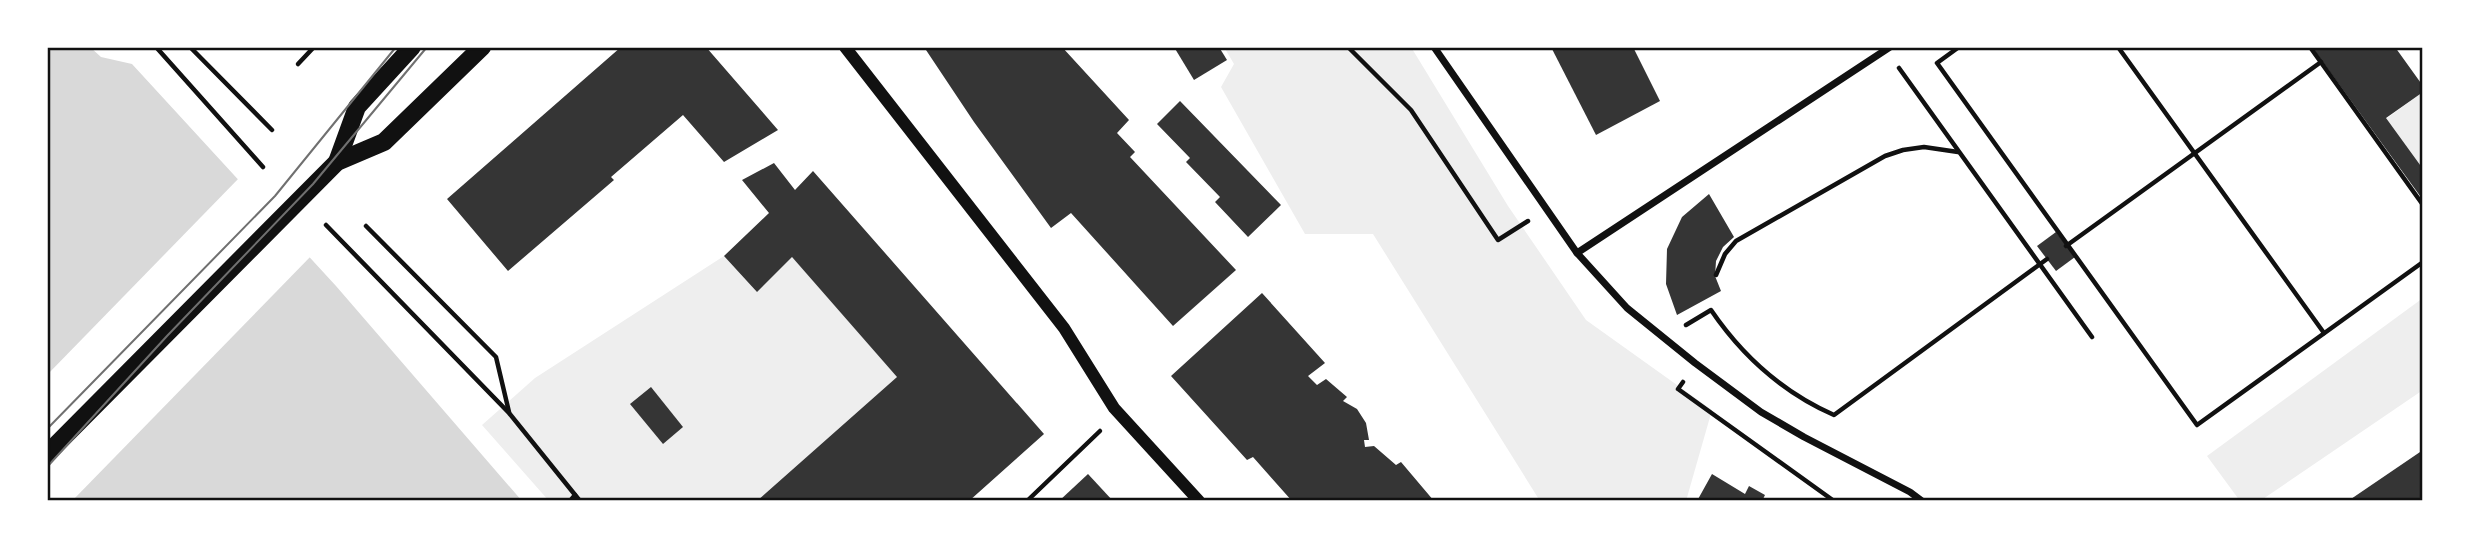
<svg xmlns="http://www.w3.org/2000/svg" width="2470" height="548" font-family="'Archivo Narrow',sans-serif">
	<rect width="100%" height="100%" fill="#fff"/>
	<g fill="#eee">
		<polygon points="1224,47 1411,47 1508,206 1586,320 1712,410 1686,501 1540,501 1373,234 1305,234 1221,87 1234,64"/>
		<polygon points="2423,92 2423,169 2386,119"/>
		<polygon points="724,256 757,292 792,257 897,377 757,501 549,501 482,425 535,378"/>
		<polygon points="2423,298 2423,390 2260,501 2240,501 2207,456"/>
	</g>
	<polygon fill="#d9d9d9" points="47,47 90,47 101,57 132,64 336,286 522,501 47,501"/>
	<polygon fill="#fff" points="240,177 312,255 72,501 47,501 47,375"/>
	<g fill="#353535">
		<polygon points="621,47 706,47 778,130 724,162 683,115 611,177 614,180 508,271 447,199"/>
		<polygon points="924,47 1062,47 1129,120 1117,133 1135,152 1130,157 1236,270 1173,326 1071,213 1051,228 974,122"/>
		<polygon points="1174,47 1219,47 1227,60 1194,80"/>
		<polygon points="1551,47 1633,47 1660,101 1596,135"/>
		<polygon points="2312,47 2395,47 2423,86 2423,92 2386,118 2423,169 2423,200"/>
		<polygon points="1180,101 1281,205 1248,237 1215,202 1220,197 1186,162 1190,158 1157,124"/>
		<polygon points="774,163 795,190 813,171 1044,434 969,501 757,501 897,377 792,257 757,292 724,256 769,213 742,180"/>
		<polygon points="1709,194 1734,237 1723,247 1716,261 1715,276 1721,291 1677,315 1666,284 1667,249 1682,217"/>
		<polygon points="2056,232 2075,257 2056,271 2037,246"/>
		<polygon points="1262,293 1325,363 1308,376 1317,385 1326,379 1347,397 1343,401 1357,409 1366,423 1369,440 1364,440 1365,447 1374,446 1396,465 1401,462 1434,501 1292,501 1253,457 1247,460 1171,376"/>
		<polygon points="651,387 683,427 663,444 630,404"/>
		<polygon points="2423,450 2423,501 2348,501"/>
		<polygon points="1088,474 1113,501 1059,501"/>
		<polygon points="1712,474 1745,494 1749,486 1765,495 1762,501 1697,501"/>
	</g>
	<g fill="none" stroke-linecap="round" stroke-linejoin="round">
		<g stroke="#111" stroke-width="4.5">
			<polyline points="156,47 263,167"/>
			<polyline points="190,47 272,130"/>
			<polyline points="1348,47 1411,110 1498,240 1528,221"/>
			<polyline points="1959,47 1937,63 2197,425 2423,262"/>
			<polyline points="2118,47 2324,333"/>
			<polyline points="2310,47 2423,205"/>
			<polyline points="298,64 314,47"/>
			<polyline points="1899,68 2092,337"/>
			<polyline points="326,225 509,413 580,501"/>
			<polyline points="366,226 496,357 509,412"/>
			<polyline points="2066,246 2321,62"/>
			<polyline points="1716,275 1725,254 1736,241 1885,156 1903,150 1924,147 1958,152"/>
			<path d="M1686 325 1711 310C1743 357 1782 392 1834 415L2047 259"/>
			<polyline points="1683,382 1678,389 1834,501"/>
			<polyline points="570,501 575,495"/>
			<polyline points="1027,501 1100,431"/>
		</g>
		<g stroke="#111" stroke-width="7">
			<polyline points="1434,47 1577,253 1627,308 1695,363 1761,412 1804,437 1910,492 1922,501"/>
			<polyline points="1577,253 1890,47"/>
		</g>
		<polyline stroke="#111" stroke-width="12" points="845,47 1064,328 1114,408 1199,501"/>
		<g stroke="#111" stroke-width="18">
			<polyline points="337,162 357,107 412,47"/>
			<polyline points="47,454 337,162 384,142 482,47"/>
		</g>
		<g stroke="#707070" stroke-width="2">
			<polyline points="47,429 275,196 396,47"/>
			<polyline points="47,467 167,336 313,184 427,47"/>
		</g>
	</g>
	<rect width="2470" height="548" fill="none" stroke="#ffffff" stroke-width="98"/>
	<rect x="49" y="49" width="2372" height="450" fill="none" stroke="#111" stroke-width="2.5"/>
</svg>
